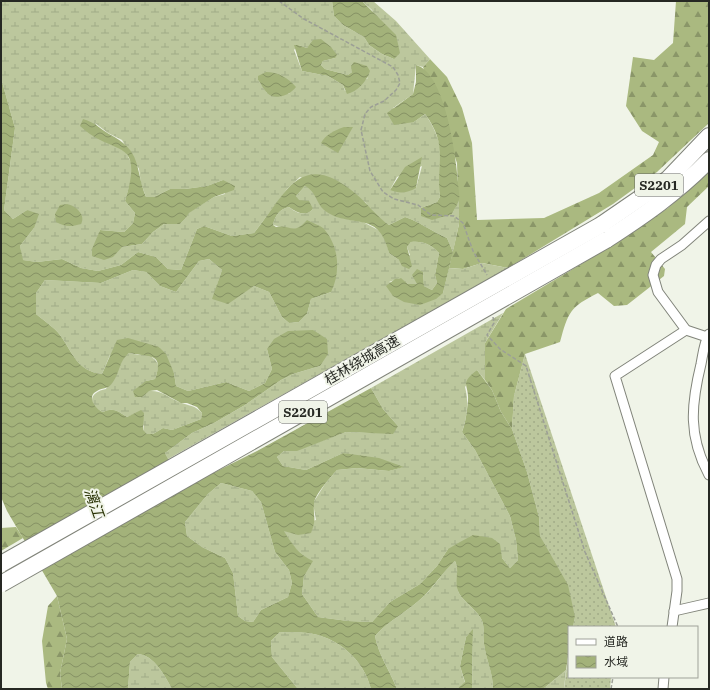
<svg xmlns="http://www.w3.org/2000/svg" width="710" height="690" font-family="'IBM Plex Serif','Noto Sans SC',serif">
	<defs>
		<pattern id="grass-dots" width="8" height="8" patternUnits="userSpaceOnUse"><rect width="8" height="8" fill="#bcc79d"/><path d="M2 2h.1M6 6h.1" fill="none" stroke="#a1ab87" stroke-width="1.8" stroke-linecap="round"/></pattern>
		<pattern id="forest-firs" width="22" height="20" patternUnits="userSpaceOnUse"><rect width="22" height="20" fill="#aab980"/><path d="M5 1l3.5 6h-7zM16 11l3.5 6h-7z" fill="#8a9668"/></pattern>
		<pattern id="wetland-marsh" width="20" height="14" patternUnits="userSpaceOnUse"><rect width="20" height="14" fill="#bcc79d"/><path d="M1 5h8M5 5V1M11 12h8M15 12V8" fill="none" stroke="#a1ab87"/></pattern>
		<pattern id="water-waves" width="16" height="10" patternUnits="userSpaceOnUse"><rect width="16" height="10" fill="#a3b27a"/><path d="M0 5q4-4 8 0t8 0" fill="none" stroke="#859164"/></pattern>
	</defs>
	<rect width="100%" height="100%" fill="#f0f4e8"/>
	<g fill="url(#grass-dots)">
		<polygon points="525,354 616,627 573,627 575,617 540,536 539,517 527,472 512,429 514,396"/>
		<polygon points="569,650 569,677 611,677 610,689 564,689"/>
	</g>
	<g fill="url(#forest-firs)">
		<polygon points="676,1 709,1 709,123 657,172 613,204 508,268 482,263 463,269 449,268 459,224 457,163 423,67 430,59 447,77 462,108 472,143 477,220 544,218 599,193 653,155 659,142 642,131 626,106 633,57 654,60 673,43"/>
		<path d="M709 172V186L687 207 685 224 651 252 665 269 664 276 627 305 614 306 598 293C570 307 568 312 560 342L525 354 514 396 512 429 501 412 492 390 485 380V343L506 309 593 257 668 208Z"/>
		<polygon points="16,527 23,538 1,551 1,528"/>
		<polygon points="57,596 67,639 60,673 62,689 48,689 46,683 42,641 48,606"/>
	</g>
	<g fill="url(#wetland-marsh)" fill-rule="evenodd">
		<path d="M1 1H332L334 16 343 25 364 37 369 45 382 54 394 59 372 10 362 1H373L396 21 430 59 423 67 416 65 413 94 393 108 414 122 425 114C433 125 440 140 441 154 442 169 438 183 440 197L437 202 421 208 452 214 459 200V224L453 252 447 238C433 232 420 222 405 217L389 225 377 217 365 202 300 177 287 189 254 233 232 236 204 226 197 229 181 270 168 269 156 257 138 252 121 265 98 271 81 268 62 259 37 262 22 260 20 246 34 228 27 210 13 219 4 210 15 128 1 78ZM298 45 307 48 311 45 335 58 323 61 321 65 325 69 348 75 352 72V68L368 78 345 91 343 85 328 76 302 71 294 50ZM258 80 290 94 267 93ZM95 123 108 133 122 140 139 169 141 183 146 197H154L170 189H185L207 186 223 180 225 194 214 197 188 213 185 219 180 224H164L153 232 142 244 122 247 97 239 100 230 124 232 133 223 135 213 125 201 133 173 132 164 125 151 108 142ZM422 166 416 188 390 190 397 177Z"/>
		<path d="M305 186 312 189 318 198 342 218 363 222 380 231 386 241 389 253 399 260 410 255 407 247 411 242C424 241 430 244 439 253L435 275 437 283 432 290 424 286 423 272 417 284H408L400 278 389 282 443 293 449 268 463 269 482 263 508 268 168 459 165 453 192 433 214 423 245 405 281 380 293 374 320 366 267 349 272 369 265 383 249 391 226 382 188 391 176 386 174 373 159 347 110 355 102 374C77 371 73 353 60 335 54 327 44 321 36 314V293L45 280 101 283 133 270 146 272 160 286 176 292 199 261 209 259 222 270 217 285 241 294 254 286 269 292 282 317 289 323 299 322 307 314 311 299 331 292 301 228 293 230 273 225C275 216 279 209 289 207 296 213 306 217 313 209L298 200 296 196Z"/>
		<path d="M503 313 485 343V380L477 370 465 387C469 402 467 417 462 432L475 450 510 516 516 540 518 560 510 568 502 558 448 549 437 566 420 584 390 602 372 622 348 621 318 617 302 594 306 558 294 547 283 530 316 520 313 503 325 484 337 470 357 468 389 471 403 467 343 453 306 470 283 466 277 457 284 451 297 450 346 432 368 433 398 426 383 409 371 388Z"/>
		<path d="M129 353 139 355 148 354C160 363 160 365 155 379L146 381 149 391C161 390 168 397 179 402 189 406 195 405 202 413L201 419 172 430 163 428 153 434H147L143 431 144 426 137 413 127 417C118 411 113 407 103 412 87 405 89 392 106 389L124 357Z"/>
		<polygon points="221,483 252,491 261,502 275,552 289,570 292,583 288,597 261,610 253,622 245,621 238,616 233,573 225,558 202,547 187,536 185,522 208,494"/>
		<path d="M455 561C460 571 455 581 458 591 460 598 475 609 480 617 486 626 482 634 484 644 486 660 493 671 493 689H472L473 630 466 637 460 666 465 683 457 689H397C390 671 378 654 375 636 389 620 409 611 424 596 436 585 443 571 455 561Z"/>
		<path d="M280 632C289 633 299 632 308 633 338 637 364 660 371 689H298L272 657 271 641Z"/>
		<path d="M138 654C154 655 165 676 172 689H128L130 662Z"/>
		<polygon points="566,670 564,689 543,689"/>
	</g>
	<g fill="url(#water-waves)" fill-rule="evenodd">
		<polygon points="332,1 362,1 396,35 400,53 394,59 382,54 369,45 364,37 343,25 334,16"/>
		<path d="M321 39 331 47 337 55 335 58 323 61 321 65 325 69 348 75 352 72 351 66 354 62 367 66 370 71C367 81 357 92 347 94L343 85 328 76 302 71 294 45H298L307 48 313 40Z"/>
		<path d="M416 65C445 72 456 156 458 182 458 187 460 195 459 200 458 204 454 210 452 214L432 220 421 216V208L437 202 440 197C436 164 449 146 425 114L414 122 394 125 387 113 413 94 416 82Z"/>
		<path d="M266 72C278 72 288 78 296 87 290 95 276 101 267 93 264 90 261 84 258 80V76Z"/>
		<path d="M1 78 15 128 4 210 13 219 27 210 39 214 34 228 20 246 23 260 37 262 62 259 81 268 98 271 121 265 138 252 156 257 168 269 181 270 197 229 204 226 232 236 254 233C286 194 300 147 356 194 368 204 376 216 389 225L405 217C420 222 433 232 447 238L453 252 443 293 436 299 420 305 404 302 393 296 386 286 395 279 401 278 408 284H417L412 275 417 269 423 272 424 286 432 290 437 283 435 275 439 253C430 244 424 241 411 242L407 247 412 266 409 269 402 266 399 260 389 253C379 208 349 230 324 210 316 203 316 191 305 186L296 196 299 200 309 201 313 209C306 217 297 213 289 207 279 209 275 216 273 225L276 227C291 224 293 236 307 220 312 223 320 225 324 229 339 246 341 272 331 292L311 299 307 314 299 322 289 323 282 317 269 292 254 286 228 304 212 299 222 270 209 259 199 261 176 292 160 286 146 272 133 270 101 283 45 280 36 293V314C44 321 54 327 60 335 73 353 77 371 102 374L117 340 128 338 159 347 166 354 174 373 176 386 188 391 226 382 249 391 265 383 272 369 267 349 274 339 288 331 313 330 327 339 328 354 320 366 293 374 281 380 245 405 214 423 192 433 165 453 183 488 257 451 371 388 383 409 398 426 393 434 346 432 297 451H284L277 457 283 466 306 470 343 453 379 458 404 467 389 471 357 468 337 470C331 477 314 495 314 504 313 519 317 517 311 533L298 535 284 531C292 544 299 555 313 561L304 576 302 594 318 617 348 621 372 622 390 602 420 584 437 566 448 549 460 542 473 535 492 538 500 544 502 558 510 568 518 560 516 540 510 516 475 450 462 432C466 421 467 411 468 400 469 384 459 384 477 370L492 390 501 412 512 429 527 472 539 517 540 536 568 585 575 617 573 627H569V650L566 670 543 689H493C493 672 486 660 484 644 482 634 486 626 480 617 475 609 460 598 458 591 454 581 460 571 455 561 443 572 435 585 424 596 409 611 389 620 375 636 378 654 390 671 397 689H371C364 660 338 637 308 633 299 632 289 633 280 632L271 641 272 657 298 689H172C165 676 154 655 138 654L130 662 128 689H62L60 673 67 639 57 596 7 511 1 497ZM129 353C148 357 165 352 155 379L146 381 133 391 135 397H142L149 391 157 390 181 403H187L197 407 202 413 201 419 172 430 163 428 153 434H147L143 430 144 413 141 410 127 417C118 411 113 407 103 412 95 409 86 396 97 391 103 387 108 390 113 382 120 372 119 361 129 353ZM221 483 252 491 261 502 275 552 289 570 292 583 288 597 261 610 253 622 245 621 238 616 233 573 225 558 202 547 187 536 185 522 208 494Z"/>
		<path d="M83 119C96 123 99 128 109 134 143 152 134 166 146 197H154L170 189H185L207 186 223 180 235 186 234 190 214 197 189 213 185 219 180 224H164L153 232 142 244 122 247 113 257 104 260 92 256V249L100 230 124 232 133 223 135 213 125 201C145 135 114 158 80 126Z"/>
		<path d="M344 127H353L338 153 321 143C325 135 335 130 344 127Z"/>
		<path d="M422 157 416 188C407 193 400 194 390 190L405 167Z"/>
		<path d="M67 204C76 206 86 215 81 224 71 227 65 227 56 222L55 214 60 205Z"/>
		<polygon points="473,629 472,689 457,689 465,682 460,666 466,637"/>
	</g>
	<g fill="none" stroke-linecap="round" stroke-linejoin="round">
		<g stroke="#81847a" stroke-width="11">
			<g id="street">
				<path d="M709 334C704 343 703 354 701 364 691 405 688 436 709 475"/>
				<polyline points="707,337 686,330 658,292 653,275 656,265 661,259 682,245 709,221"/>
				<polyline points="674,611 709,603"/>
				<polyline points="672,627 677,591 677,579 615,376 686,330"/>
				<polyline points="663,689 664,677"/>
			</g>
		</g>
		<g stroke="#81847a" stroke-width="18">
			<g id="highway">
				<polyline points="601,225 668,179 709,136"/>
				<path d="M606 240C643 216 678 192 709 160"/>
			</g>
		</g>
		<g stroke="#9c9f96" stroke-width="1.5" stroke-dasharray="4 2" stroke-linecap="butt">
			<polyline points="279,1 304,19 393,67 398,75 400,83 396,90 384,101 371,107 365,114 361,130 370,171 383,192 394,199 418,205 431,215 454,216 463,223 473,251 487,275"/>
			<polyline points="493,317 494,323 487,335 500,349 526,366 585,552 618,627"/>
			<polyline points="611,689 613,677"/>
		</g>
		<use href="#street" stroke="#fff" stroke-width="9"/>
		<use href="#highway" stroke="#fff" stroke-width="16"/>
		<g stroke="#81847a" stroke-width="18" stroke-linecap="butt">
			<g id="highway-bridge">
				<polyline points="1,564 601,225"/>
				<polyline points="1,584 606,240"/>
			</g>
		</g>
		<use href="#highway-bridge" stroke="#fff" stroke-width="16"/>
	</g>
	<g text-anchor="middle" stroke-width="4" stroke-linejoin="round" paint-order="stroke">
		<g fill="#f0f4e8" stroke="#63655e" stroke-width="1">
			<rect x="635" y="174" width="48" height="22" rx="3"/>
			<rect x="279" y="401" width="48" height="22" rx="3"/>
		</g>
		<g font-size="13" font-weight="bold" fill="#262823">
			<text x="659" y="190">S2201</text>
			<text x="303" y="417">S2201</text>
		</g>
		<g font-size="14" fill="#262823" stroke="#f0f4e8">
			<text transform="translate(362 360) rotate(-30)" y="5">桂林绕城高速</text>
		</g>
		<g font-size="15" font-style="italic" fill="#293205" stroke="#f0f4e8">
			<text transform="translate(94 503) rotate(70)" y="5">漓江</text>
		</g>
	</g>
	<rect width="710" height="690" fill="none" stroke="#262823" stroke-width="4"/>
	<rect x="568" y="626" width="130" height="52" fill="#f0f4e8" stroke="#9fa299"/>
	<rect x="576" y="639" width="20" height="6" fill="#ffffff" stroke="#9fa299"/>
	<text x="604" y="646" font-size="12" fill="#262823">道路</text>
	<rect x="576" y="656" width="20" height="12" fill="url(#water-waves)" stroke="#9fa299"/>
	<text x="604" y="666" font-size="12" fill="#262823">水域</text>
</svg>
